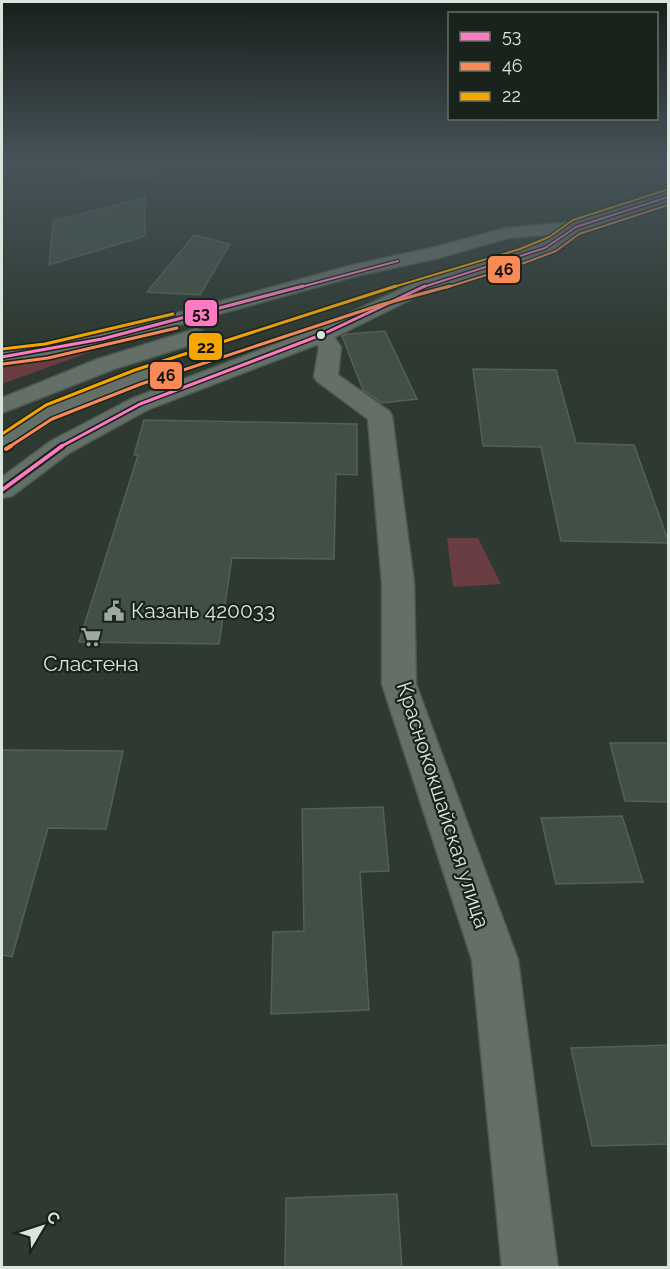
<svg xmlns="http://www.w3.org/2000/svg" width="670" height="1269" font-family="Raleway,sans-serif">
	<rect width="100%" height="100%" fill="#2e3931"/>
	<g fill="#693d41">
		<polygon points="156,165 152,178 82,178 89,166"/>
		<polygon points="93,351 2,384 2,368"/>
		<polygon points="447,538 478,538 501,584 453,587"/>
	</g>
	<g fill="#405046" stroke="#555e58" stroke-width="1.5">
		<polygon points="145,197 145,236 49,265 53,221"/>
		<polygon points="194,235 230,244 200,295 147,292"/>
		<polygon points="385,331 417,399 382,403 363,390 342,336 347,334"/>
		<polygon points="473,369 556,370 576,443 634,445 669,543 561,541 541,447 483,446"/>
		<polygon points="144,420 357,424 357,475 336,474 334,559 232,558 219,644 79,642 138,455 134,455"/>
		<polygon points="610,743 669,743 669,802 625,801"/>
		<polygon points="2,750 123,751 106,829 48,828 12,957 2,955"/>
		<polygon points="383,807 389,871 360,872 369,1010 271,1014 273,932 304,931 302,809"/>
		<polygon points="622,816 643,882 556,884 541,818"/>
		<polygon points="669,1045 669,1144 592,1146 571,1048"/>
		<polygon points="397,1194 402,1268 285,1268 286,1198"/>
	</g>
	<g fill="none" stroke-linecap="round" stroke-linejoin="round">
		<g stroke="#4e5751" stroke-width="3">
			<polygon id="minor" points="321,328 329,330 341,347 338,375 389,411 392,416 414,583 416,684 518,960 558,1268 502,1268 472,960 382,684 382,583 368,419 318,382 314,377 319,347 310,335 313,330"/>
		</g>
		<g stroke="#4e5751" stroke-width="3">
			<g id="primary">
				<polygon points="668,192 668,202 582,231 552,252 426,292 329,340 149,409 69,453 12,496 2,498 2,477 51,441 131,399 313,330 412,284 538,244 554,234 508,238 438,258 360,275 168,328 46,358 2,364 2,350 46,344 163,317 349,266 435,247 507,228 572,222"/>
				<polygon points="195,329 203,331 206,336 203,341 114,369 2,413 2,398 98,359"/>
				<polygon points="165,360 173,362 177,367 173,372 58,417 11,448 2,451 2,432 40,407"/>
			</g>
		</g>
		<use href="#minor" fill="#656f68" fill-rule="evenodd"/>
		<use href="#primary" fill="#646f67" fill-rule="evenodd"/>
		<g stroke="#19221b" stroke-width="4.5">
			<g id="bus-1-far2">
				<polyline points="297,288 398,261"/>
				<polyline points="420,288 545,248 576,227 668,197"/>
			</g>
		</g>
		<g stroke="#19221b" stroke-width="6">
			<g id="bus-1-far1">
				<polyline points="2,357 102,339 303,286"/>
				<polyline points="60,447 140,404 321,335 425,286"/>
			</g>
		</g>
		<g stroke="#19221b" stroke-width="8">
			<polyline id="bus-1" points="2,490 62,446"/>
		</g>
		<g stroke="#19221b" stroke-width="4.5">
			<polyline id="bus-2-far2" points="445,288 524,263 556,251 579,234 668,205"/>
		</g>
		<g stroke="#19221b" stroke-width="6">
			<g id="bus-2-far1">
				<polyline points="3,364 48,358 177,328"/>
				<polyline points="9,447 52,419 141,384 380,305 450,286"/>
			</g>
		</g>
		<g stroke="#19221b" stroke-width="8">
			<polyline id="bus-2" points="6,449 11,446"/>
		</g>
		<g stroke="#19221b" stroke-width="4.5">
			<polyline id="bus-3-far1" points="390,288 520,249 549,237 573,220 666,190"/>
		</g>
		<g stroke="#19221b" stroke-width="6">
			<g id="bus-3">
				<polyline points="2,349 45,344 173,314"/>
				<polyline points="2,434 46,405 135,370 396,286"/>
			</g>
		</g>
		<use href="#bus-1-far2" stroke="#fe7ac1" stroke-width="2"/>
		<use href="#bus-1-far1" stroke="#fe7ac1" stroke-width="3"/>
		<use href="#bus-1" stroke="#fe7ac1" stroke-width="4"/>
		<use href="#bus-2-far2" stroke="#f98a56" stroke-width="2"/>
		<use href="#bus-2-far1" stroke="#f98a56" stroke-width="3"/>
		<use href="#bus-2" stroke="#f98a56" stroke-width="4"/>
		<use href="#bus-3-far1" stroke="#f7a600" stroke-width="2"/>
		<use href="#bus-3" stroke="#f7a600" stroke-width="3"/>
	</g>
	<linearGradient id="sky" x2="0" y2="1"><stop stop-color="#191f1b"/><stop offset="0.48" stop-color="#46545a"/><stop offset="1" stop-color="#46545a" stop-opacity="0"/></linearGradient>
	<rect width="670" height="341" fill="url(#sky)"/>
	<defs>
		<g id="civic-bare" transform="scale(1.62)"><path d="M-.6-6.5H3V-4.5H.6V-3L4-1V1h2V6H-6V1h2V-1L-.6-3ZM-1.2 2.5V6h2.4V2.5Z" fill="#9da9a0" stroke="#19221b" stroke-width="2.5" paint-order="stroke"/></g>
		<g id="supermarket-bare" transform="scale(1.62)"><path d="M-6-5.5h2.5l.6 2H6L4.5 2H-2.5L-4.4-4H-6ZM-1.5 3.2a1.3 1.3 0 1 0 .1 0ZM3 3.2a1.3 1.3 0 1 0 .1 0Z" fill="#9da9a0" stroke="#19221b" stroke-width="2.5" paint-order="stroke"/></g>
	</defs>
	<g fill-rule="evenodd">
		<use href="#civic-bare" x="114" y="611"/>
		<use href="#supermarket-bare" x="91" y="637"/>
	</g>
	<circle fill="#d9e5dc" stroke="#19221b" stroke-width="2" cx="321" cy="335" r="5"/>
	<g text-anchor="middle" stroke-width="4.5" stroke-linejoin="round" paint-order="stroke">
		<g font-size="21" fill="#d9e5dc" stroke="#19221b" text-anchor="start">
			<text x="131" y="618">Казань 420033</text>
			<text x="91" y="671" text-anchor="middle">Сластена</text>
		</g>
		<g font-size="21" fill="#d9e5dc" stroke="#19221b">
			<text transform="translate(443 805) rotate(72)" y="7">Краснококшайская улица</text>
		</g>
	</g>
	<g stroke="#19221b" stroke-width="2">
		<rect x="487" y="255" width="34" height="29" rx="6" fill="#f98a56"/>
		<rect x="184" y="299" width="34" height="28" rx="6" fill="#fe7ac1"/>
		<rect x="188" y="332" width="35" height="29" rx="6" fill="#f7a600"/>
		<rect x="149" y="361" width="34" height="29" rx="6" fill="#f98a56"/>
	</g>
	<g font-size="16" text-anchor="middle" font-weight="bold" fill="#111">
		<text x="504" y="275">46</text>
		<text x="201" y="319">53</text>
		<text x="206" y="353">22</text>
		<text x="166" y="381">46</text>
	</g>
	<rect width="670" height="1269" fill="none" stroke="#d9e5dc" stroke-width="6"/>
	<rect x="448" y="12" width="210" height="108" fill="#19221b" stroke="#667068" stroke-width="1.5"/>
	<rect x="460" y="32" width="30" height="9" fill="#fe7ac1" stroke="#667068" stroke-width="1.5"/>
	<text x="502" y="42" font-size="18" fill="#d9e5dc">53</text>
	<rect x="460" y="62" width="30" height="9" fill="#f98a56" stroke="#667068" stroke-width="1.5"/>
	<text x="502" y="72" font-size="18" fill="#d9e5dc">46</text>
	<rect x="460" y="92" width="30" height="9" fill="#f7a600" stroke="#667068" stroke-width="1.5"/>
	<text x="502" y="102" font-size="18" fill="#d9e5dc">22</text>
	<g transform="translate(42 1227) rotate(51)" stroke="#19221b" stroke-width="4.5" paint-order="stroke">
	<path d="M0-4.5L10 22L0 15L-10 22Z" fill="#d9e5dc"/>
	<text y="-9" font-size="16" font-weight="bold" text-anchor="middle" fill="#d9e5dc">С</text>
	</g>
</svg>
